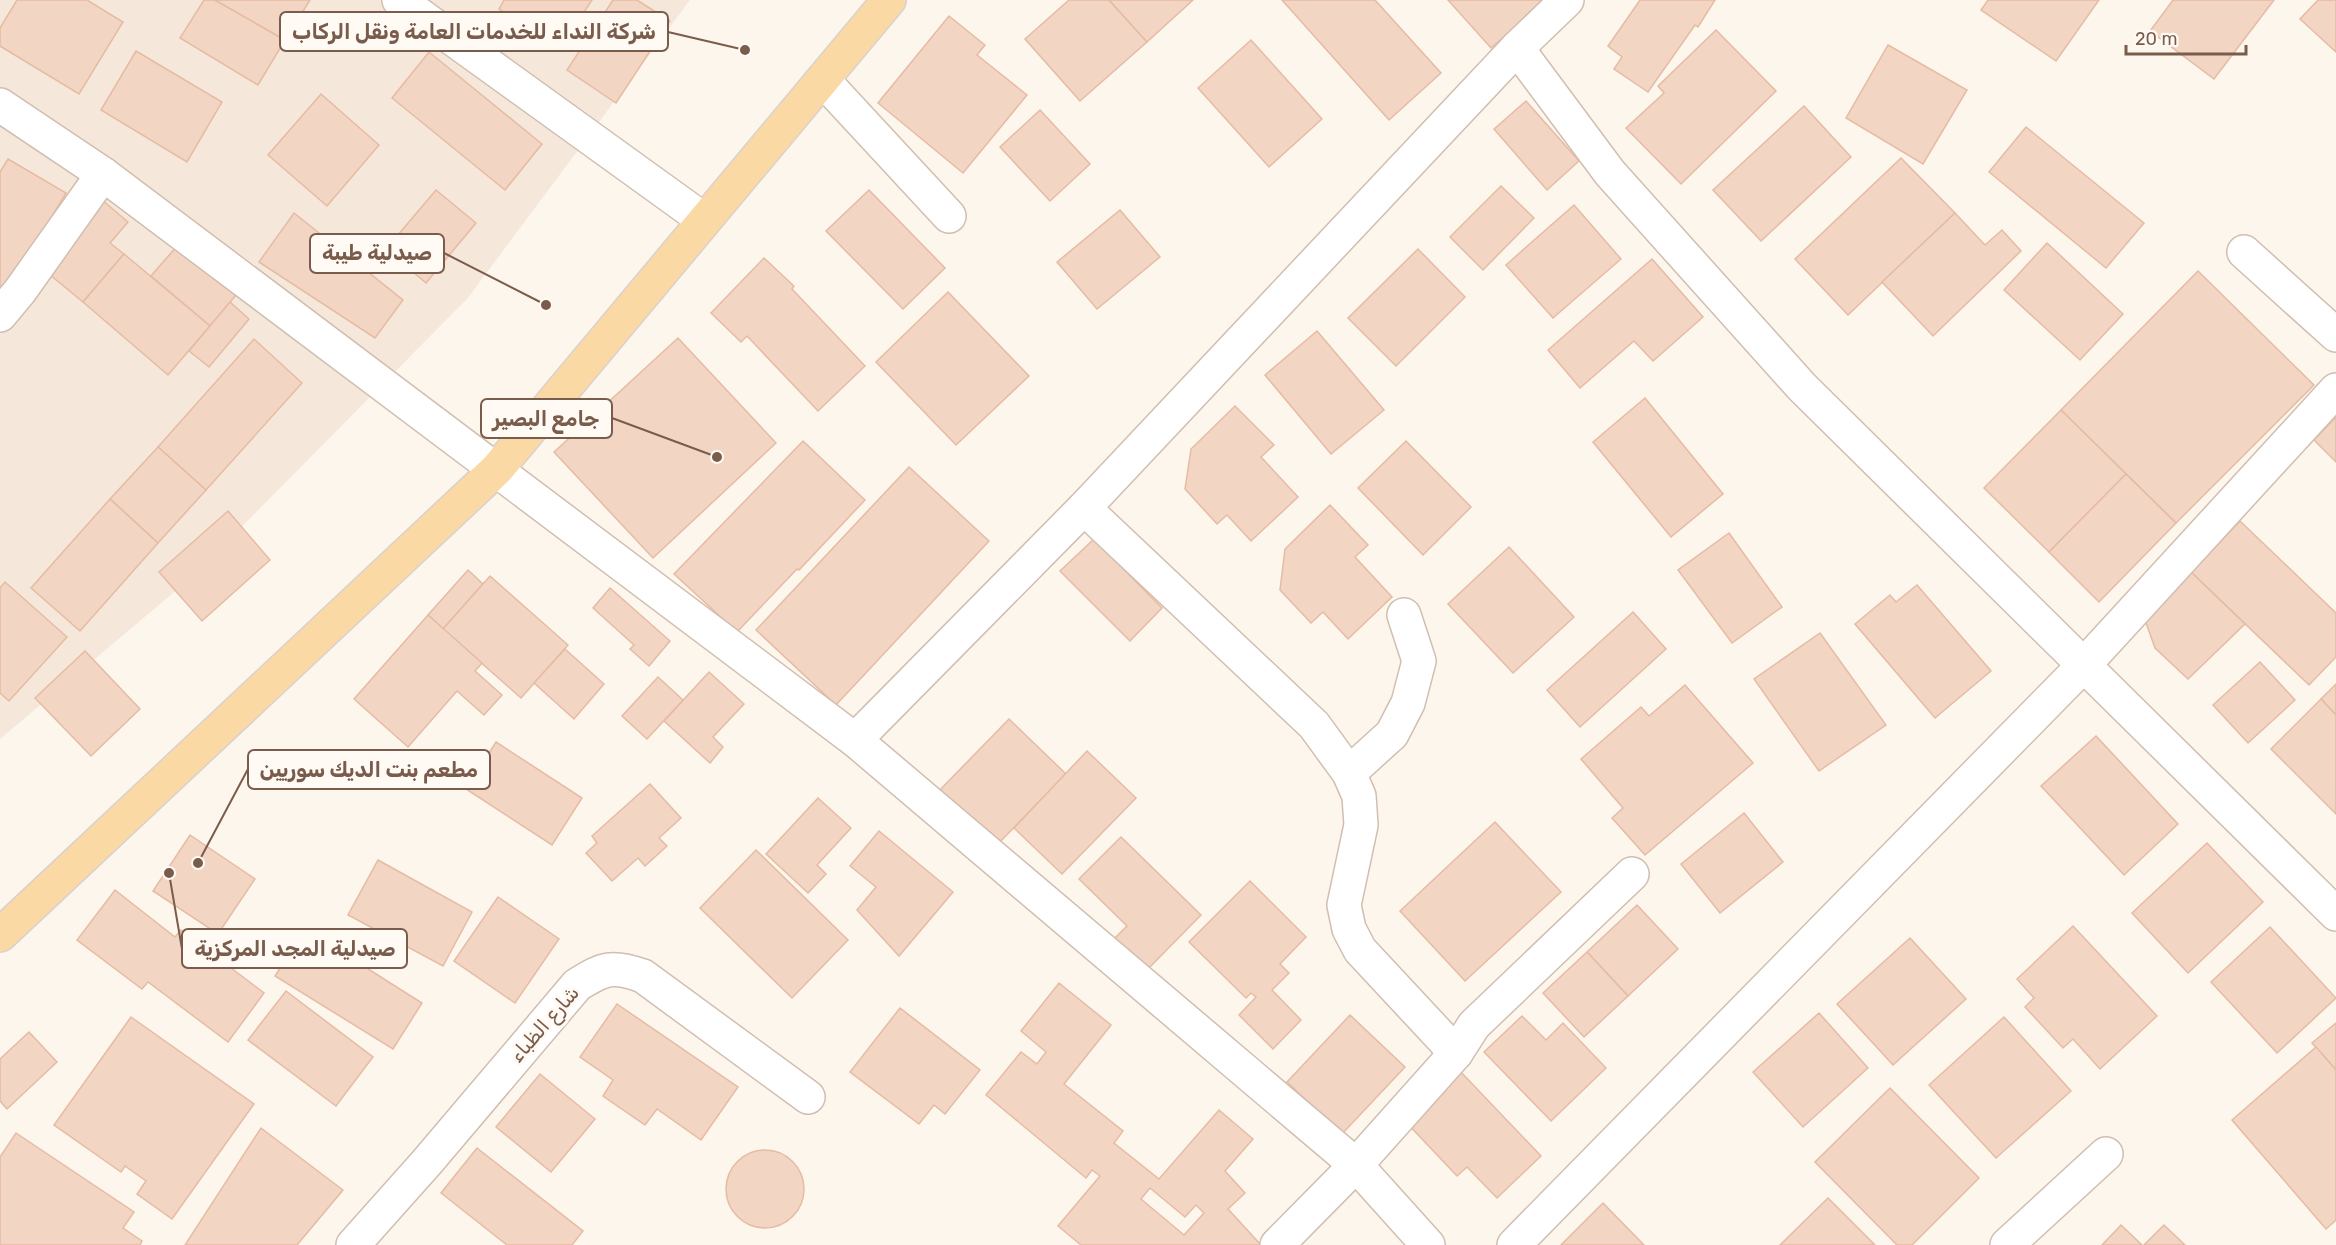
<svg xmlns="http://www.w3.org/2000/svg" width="2336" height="1245" font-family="Rubik,Cairo,sans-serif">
	<rect width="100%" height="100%" fill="#fdf6ec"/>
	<polygon fill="#f5e8da" points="0,0 690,0 467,299 192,577 0,739"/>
	<g fill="#f3d5c3" stroke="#e6bba3" stroke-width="1.5" fill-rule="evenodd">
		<polygon points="17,0 87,0 123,22 79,94 0,46 0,28"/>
		<polygon points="204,0 215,0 285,40 258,85 180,38"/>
		<polygon points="215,0 310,0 285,40"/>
		<polygon points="504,0 592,0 560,49 499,9"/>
		<polygon points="613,0 637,0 670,21 616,103 567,70"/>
		<polygon points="1069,0 1109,0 1147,42 1080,101 1025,39"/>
		<polygon points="1109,0 1193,0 1147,42"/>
		<polygon points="1282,0 1375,0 1441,73 1389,120"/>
		<polygon points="1448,0 1546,0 1491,48"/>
		<polygon points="1640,0 1715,0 1698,27 1695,25 1648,92 1614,69 1622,57 1608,46"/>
		<polygon points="1988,0 2099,0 2056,61 1981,10"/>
		<polygon points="2173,0 2274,0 2214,79 2150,31"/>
		<polygon points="2318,0 2336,0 2336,52 2300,19"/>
		<polygon points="949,16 985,45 977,55 1027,95 963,173 878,103"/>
		<polygon points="1716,30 1776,91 1681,184 1626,128 1664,93 1658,86"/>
		<polygon points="1251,40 1322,119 1269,167 1198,88"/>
		<polygon points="1888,45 1967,90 1923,164 1846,118"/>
		<polygon points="136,51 222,102 187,162 101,110"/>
		<polygon points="429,52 542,144 505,190 392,98"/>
		<polygon points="321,94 379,145 327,206 268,155"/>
		<polygon points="1526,101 1579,161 1547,190 1494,129"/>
		<polygon points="1804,106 1851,157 1761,241 1713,190"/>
		<polygon points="1040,110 1090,164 1050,201 1000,147"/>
		<polygon points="2026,127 2144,223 2106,268 1989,172"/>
		<polygon points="1901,158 1955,213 1848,315 1795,259"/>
		<polygon points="8,159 66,193 0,304 0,172"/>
		<polygon points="1501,186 1534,218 1483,270 1450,237"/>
		<polygon points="436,190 476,223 426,283 386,249"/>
		<polygon points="869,190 945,268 903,309 826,231"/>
		<polygon points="102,200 128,222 110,243 124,254 83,302 44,270"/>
		<polygon points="1574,205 1621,259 1553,318 1506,265"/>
		<polygon points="1120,210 1160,257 1097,309 1057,262"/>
		<polygon points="294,213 403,300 375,338 259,262"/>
		<polygon points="1955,213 1985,245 2002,230 2021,251 1933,336 1882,282"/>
		<polygon points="2047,243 2123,314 2080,360 2004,290"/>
		<polygon points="177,246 236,295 210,326 151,276"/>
		<polygon points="1418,249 1465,297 1396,366 1348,318"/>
		<polygon points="124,254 210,326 168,375 83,302"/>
		<polygon points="764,258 794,286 792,289 865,366 818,411 747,336 741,342 711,313"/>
		<polygon points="1652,259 1703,317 1653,361 1634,341 1580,388 1548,350"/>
		<polygon points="2198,271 2314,385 2176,523 2061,410"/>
		<polygon points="948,292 1029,376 956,445 876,362"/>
		<polygon points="230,302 249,319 209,367 189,351"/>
		<polygon points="1317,331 1384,410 1331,454 1265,375"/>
		<polygon points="678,338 776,443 653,558 554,452"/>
		<polygon points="254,339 302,383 206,490 158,447"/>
		<polygon points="1645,398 1723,494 1671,537 1593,442"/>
		<polygon points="1235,406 1274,445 1261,457 1298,497 1251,541 1227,515 1217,524 1185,489 1191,449"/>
		<polygon points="2061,410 2126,474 2049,552 1984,488"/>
		<polygon points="2336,417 2336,462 2314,440"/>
		<polygon points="803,441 865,500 799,570 797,569 737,632 674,574"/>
		<polygon points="1406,441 1471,507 1423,555 1358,488"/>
		<polygon points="158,447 206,490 158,543 110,499"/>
		<polygon points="909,467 989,541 836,705 756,630"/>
		<polygon points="2126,474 2176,523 2099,602 2049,552"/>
		<polygon points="110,499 158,543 80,631 31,588"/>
		<polygon points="1330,505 1368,545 1355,557 1392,597 1348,639 1323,612 1311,623 1280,590 1285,549"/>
		<polygon points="228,511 270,560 202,621 159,572"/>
		<polygon points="2240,521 2336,613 2336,657 2309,685 2191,572"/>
		<polygon points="1729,533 1782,607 1732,643 1678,570"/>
		<polygon points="1094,539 1162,608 1130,641 1060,571"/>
		<polygon points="1509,547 1574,617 1513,673 1448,604"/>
		<polygon points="468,570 483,584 443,629 428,615"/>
		<polygon points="2191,572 2245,624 2188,679 2155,648 2145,620"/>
		<polygon points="490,576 568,645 521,698 443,629"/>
		<polygon points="5,582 67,637 9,701 0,693 0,588"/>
		<polygon points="1917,585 1991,671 1935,718 1855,624 1890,595 1896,602"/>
		<polygon points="610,588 670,641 649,666 630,649 634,645 593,608"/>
		<polygon points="1633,612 1666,649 1580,727 1547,690"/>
		<polygon points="428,615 482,663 475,671 502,695 484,715 457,691 408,747 354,699"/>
		<polygon points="1820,633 1886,725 1819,771 1754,679"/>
		<polygon points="565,649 604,684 574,719 534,683"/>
		<polygon points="85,651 140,709 91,756 35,698"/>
		<polygon points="2260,662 2295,700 2248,743 2213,705"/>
		<polygon points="709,672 744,704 713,737 723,747 710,763 664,721"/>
		<polygon points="658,677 683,700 647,739 622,716"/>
		<polygon points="2336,684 2336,715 2321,699"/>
		<polygon points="1685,685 1753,763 1645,855 1612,818 1623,808 1581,759 1641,707 1649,716"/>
		<polygon points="2321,699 2336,715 2336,814 2271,749"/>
		<polygon points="1009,719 1066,774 993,849 936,794"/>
		<polygon points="2096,736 2178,824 2124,875 2041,786"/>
		<polygon points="496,742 582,798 552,845 466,789"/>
		<polygon points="1087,751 1136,798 1062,874 1014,828"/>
		<polygon points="650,784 681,818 659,838 667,846 645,866 638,858 612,881 586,853 597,843 592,836"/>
		<polygon points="818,798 851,828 817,865 826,874 808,893 766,854"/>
		<polygon points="1744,813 1783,862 1720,913 1681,864"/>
		<polygon points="1495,822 1561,892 1465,981 1400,911"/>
		<polygon points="879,831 953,892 899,956 857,910 876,887 850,866"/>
		<polygon points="190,835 255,879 218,934 153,891"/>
		<polygon points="1121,837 1201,915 1146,971 1114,939 1127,926 1079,879"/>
		<polygon points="2207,843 2263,902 2188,973 2132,913"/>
		<polygon points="756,850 848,940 792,998 700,908"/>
		<polygon points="378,860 472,912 443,966 348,915"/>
		<polygon points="1250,881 1306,937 1280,964 1289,973 1272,990 1301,1020 1273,1049 1239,1015 1256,997 1251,993 1246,998 1189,942"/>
		<polygon points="115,890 175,937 181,930 264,993 228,1042 148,982 142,989 77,940"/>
		<polygon points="498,897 559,939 515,1003 454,961"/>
		<polygon points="1637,905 1678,949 1628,996 1587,952"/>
		<polygon points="2073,926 2157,1016 2100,1069 2073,1039 2063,1048 2025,1007 2034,998 2017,979"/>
		<polygon points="2270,927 2336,998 2277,1053 2211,982"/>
		<polygon points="305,929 422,1003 393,1049 275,976"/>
		<polygon points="1910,938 1966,999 1893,1065 1837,1004"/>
		<polygon points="1587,952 1628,996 1584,1037 1543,993"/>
		<path d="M1059 983 1111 1025 1064 1084 1123 1131 1114 1143 1159 1179 1219 1110 1253 1139 1225 1171 1245 1193 1228 1209 1261 1245H1081L1058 1226 1100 1176 1092 1170 1086 1178 986 1095 1021 1052 1037 1064 1046 1052 1021 1031ZM1150 1188 1185 1217 1196 1205 1204 1213 1184 1235 1141 1199Z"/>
		<polygon points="286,991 373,1057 336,1106 248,1040"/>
		<polygon points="617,1004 738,1087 701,1140 657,1109 645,1125 603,1096 613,1080 580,1057"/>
		<polygon points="900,1008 980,1070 945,1114 934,1105 919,1124 850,1072"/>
		<polygon points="1819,1013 1868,1068 1803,1127 1753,1072"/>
		<polygon points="1350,1015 1405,1067 1342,1134 1287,1082"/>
		<polygon points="1522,1016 1546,1040 1563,1023 1606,1068 1551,1121 1484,1052"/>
		<polygon points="131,1017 254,1104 172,1219 137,1194 146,1181 125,1166 121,1172 54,1125"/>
		<polygon points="2004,1017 2071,1091 1996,1158 1929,1085"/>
		<polygon points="2336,1023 2336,1070 2312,1043"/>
		<polygon points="29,1032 57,1062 7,1109 0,1101 0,1059"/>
		<polygon points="2316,1047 2336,1070 2336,1220 2326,1229 2232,1120"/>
		<polygon points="1458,1069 1541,1156 1497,1198 1467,1167 1457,1176 1404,1120"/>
		<polygon points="540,1074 595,1119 551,1172 496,1127"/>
		<polygon points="1890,1088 1979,1178 1912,1245 1897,1245 1815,1162"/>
		<polygon points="261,1128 343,1190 297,1245 185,1245"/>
		<polygon points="16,1133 134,1212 123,1228 142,1241 140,1245 0,1245 0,1157"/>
		<polygon points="477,1148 583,1231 572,1245 507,1245 441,1193"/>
		<circle cx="765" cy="1189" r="39"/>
		<polygon points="1828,1198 1875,1245 1780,1245"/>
		<polygon points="1603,1203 1644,1245 1561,1245"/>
		<polygon points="2121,1225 2142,1245 2102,1245"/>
		<polygon points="2164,1225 2185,1245 2144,1245"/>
	</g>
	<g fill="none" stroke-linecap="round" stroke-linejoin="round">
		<g stroke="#d1beb0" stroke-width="36">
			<g id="minor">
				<polyline points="399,0 704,220"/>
				<polyline points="1567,0 1517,48 1610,173 1802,387 2336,914"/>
				<polyline points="823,80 949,216"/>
				<polyline points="0,105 103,174 855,740 1356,1165 1428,1245"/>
				<polyline points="2244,252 2336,335"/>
				<polyline points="0,315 20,291 103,174"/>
				<polyline points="1084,508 1314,725 1349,773 1359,796 1361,825 1344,905 1349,929 1360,950 1456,1053"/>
				<polyline points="855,740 1084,508 1517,48"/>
				<polyline points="1349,773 1392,734 1408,703 1419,661 1404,615"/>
				<path d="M353 1245 427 1162 577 985C604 968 612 965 643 976L808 1097"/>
				<polyline points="1277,1245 1356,1165 1456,1053 1474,1025 1632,874"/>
				<polyline points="1514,1245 2083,666 2336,390"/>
				<polyline points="2007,1245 2106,1154"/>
			</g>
		</g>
		<g stroke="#dad1cd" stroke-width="36">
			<polyline id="major" points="0,935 497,469 889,0"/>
		</g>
		<use href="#minor" stroke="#fff" stroke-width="33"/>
		<use href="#major" stroke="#fbd9a5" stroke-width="33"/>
	</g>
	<g text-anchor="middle" stroke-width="6" stroke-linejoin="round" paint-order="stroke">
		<g font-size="20" fill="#7a5c4d" stroke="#fffaf3">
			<text transform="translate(544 1024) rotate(-49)" y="7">شارع الظباء</text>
		</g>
	</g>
	<path fill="none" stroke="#7a5c4d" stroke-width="2" d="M745 50L668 32M546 305L444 253M717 457L612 418M198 863L248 769M169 873L182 949"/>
	<g fill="#7a5c4d" stroke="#fffaf3" stroke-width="2">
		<circle cx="745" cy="50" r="6"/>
		<circle cx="546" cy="305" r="6"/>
		<circle cx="717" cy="457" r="6"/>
		<circle cx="198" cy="863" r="6"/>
		<circle cx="169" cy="873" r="6"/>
	</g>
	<g fill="#fffaf3" stroke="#7a5c4d" stroke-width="2">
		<rect x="280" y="12" width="388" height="39" rx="6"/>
		<rect x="310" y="234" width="134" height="39" rx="6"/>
		<rect x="481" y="399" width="131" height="39" rx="6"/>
		<rect x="248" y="750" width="242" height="39" rx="6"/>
		<rect x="182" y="929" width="225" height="39" rx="6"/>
	</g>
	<g font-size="21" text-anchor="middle" font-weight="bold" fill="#7a5c4d">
		<text x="474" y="39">شركة النداء للخدمات العامة ونقل الركاب</text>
		<text x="377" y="260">صيدلية طيبة</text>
		<text x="546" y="426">جامع البصير</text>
		<text x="369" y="777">مطعم بنت الديك سوريين</text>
		<text x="295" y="956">صيدلية المجد المركزية</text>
	</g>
	<path d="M2126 45v9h120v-9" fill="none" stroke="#7a5c4d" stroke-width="3"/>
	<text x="2135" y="45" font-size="18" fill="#7a5c4d" stroke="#fffaf3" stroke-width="4.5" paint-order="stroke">20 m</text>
</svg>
